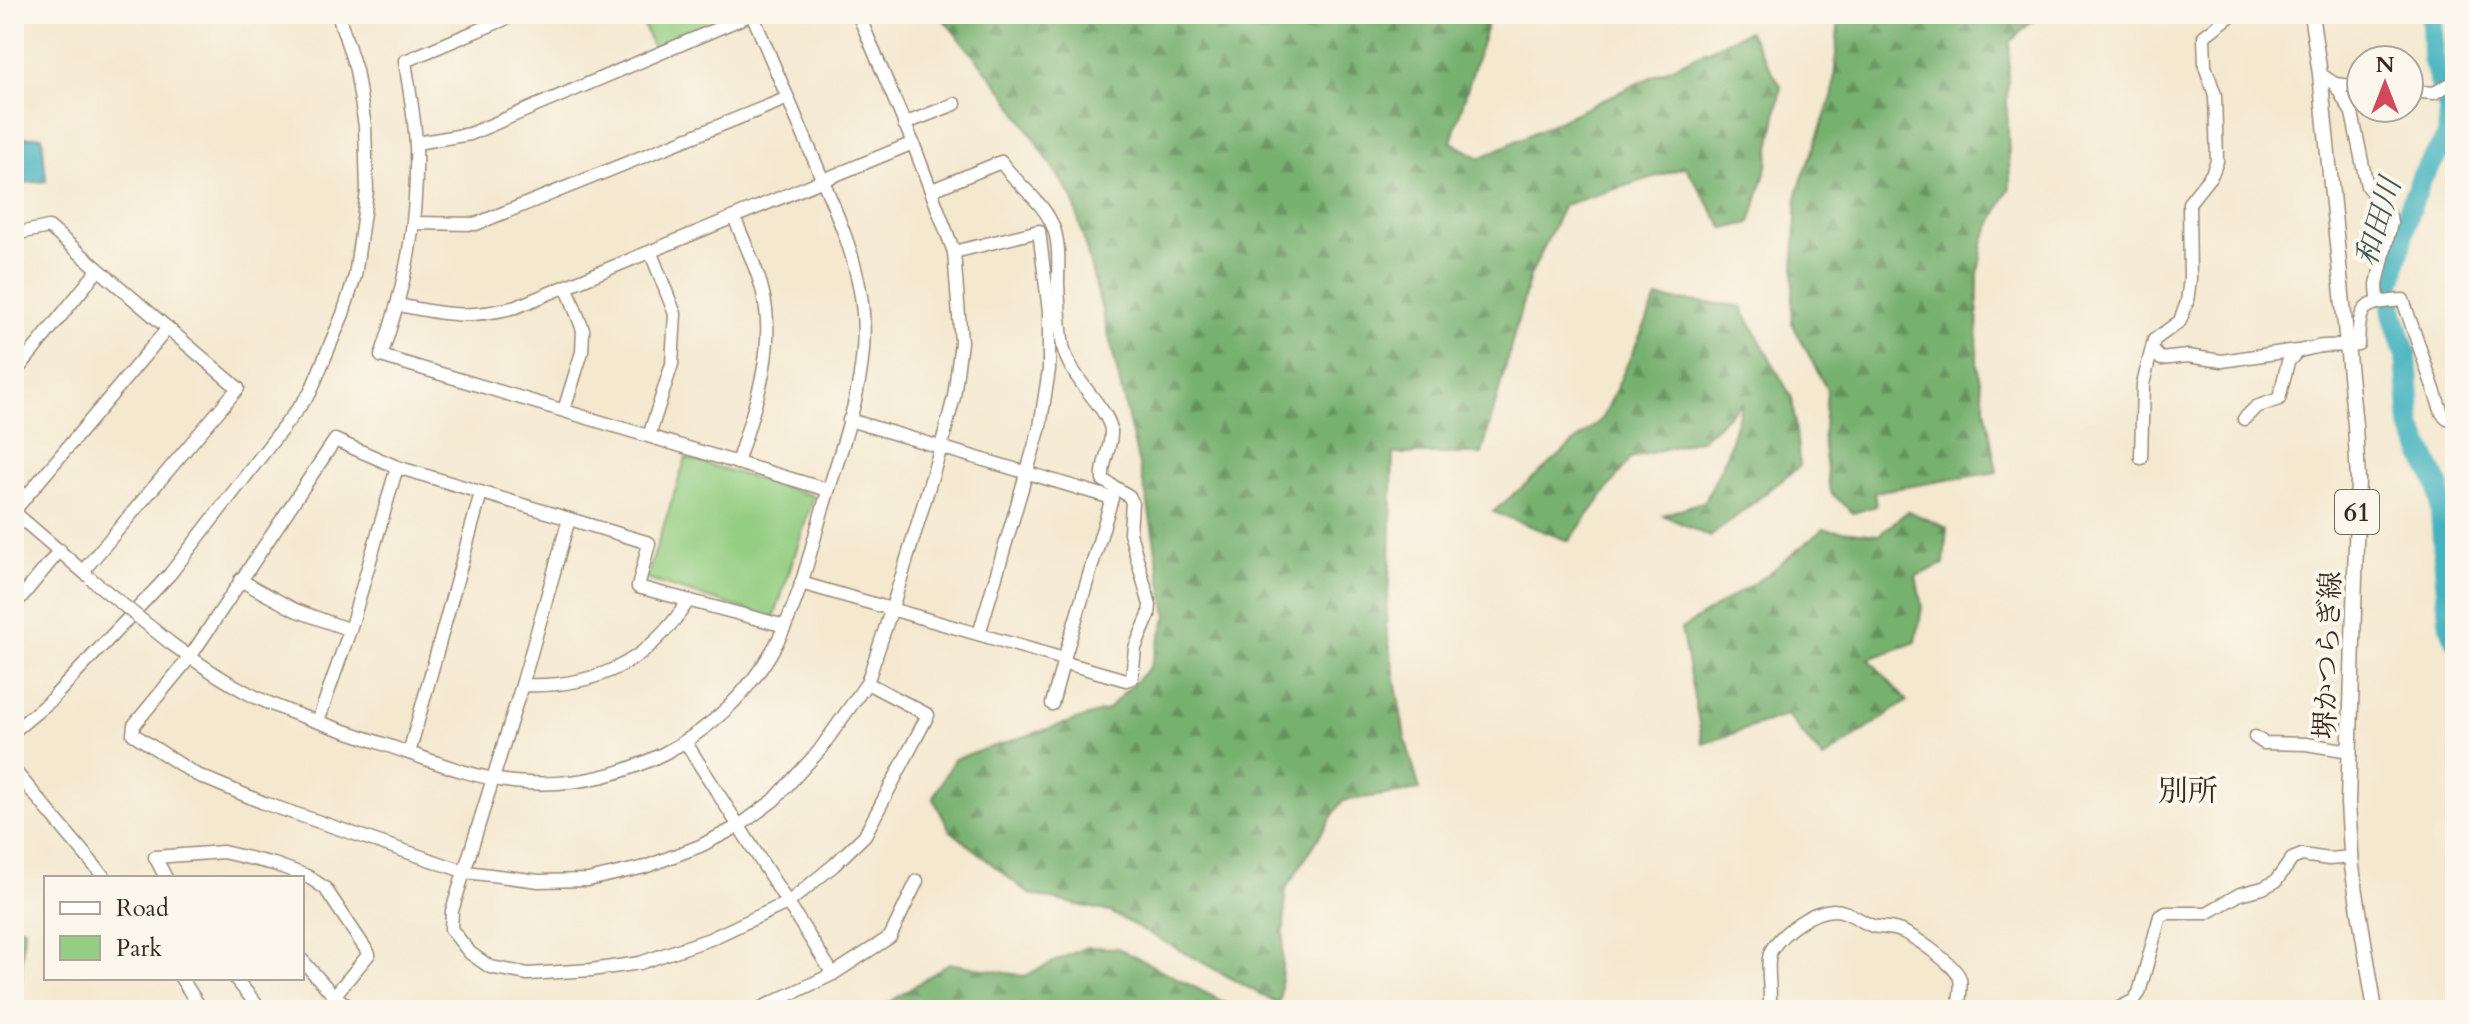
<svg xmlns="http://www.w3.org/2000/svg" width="2469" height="1024" font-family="Cardo,'Noto Serif JP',serif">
	<defs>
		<pattern id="forest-firs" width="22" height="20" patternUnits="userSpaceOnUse" patternTransform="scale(2)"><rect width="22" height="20" fill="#77b170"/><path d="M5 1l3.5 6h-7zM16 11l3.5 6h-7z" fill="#63905b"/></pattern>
	</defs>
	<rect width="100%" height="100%" fill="#fbf7ec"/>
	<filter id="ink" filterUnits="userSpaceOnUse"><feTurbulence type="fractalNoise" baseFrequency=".0125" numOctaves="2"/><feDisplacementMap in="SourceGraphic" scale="16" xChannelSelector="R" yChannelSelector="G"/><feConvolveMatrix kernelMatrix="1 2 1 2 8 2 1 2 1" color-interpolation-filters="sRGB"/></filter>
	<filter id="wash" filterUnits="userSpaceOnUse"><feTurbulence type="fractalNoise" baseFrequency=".006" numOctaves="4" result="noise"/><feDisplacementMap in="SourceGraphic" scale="32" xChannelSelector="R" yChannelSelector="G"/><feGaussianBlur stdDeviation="1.8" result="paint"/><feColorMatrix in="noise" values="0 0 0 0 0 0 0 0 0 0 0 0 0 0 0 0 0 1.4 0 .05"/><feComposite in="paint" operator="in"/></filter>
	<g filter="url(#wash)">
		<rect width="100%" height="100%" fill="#f4e8cf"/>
		<g fill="#94ce82" stroke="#687c50" stroke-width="2">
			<polygon points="639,14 737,14 653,48"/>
			<polygon points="686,458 814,496 774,618 646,579"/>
		</g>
		<g fill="url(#forest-firs)" stroke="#596e47" stroke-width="2">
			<polygon points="939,14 1488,14 1486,29 1451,142 1480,158 1748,31 1781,86 1767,166 1750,223 1724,229 1686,167 1564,205 1530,276 1482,454 1393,454 1390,564 1386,625 1405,738 1420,790 1342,801 1286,889 1280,1005 1110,912 1029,894 950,830 933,798 954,759 1107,710 1150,667 1167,616 1148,504 1110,341 1073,199 1004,92"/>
			<polygon points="1839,14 2040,14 2010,42 2007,102 2010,187 1984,239 1978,273 1977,364 1997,472 1874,492 1876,506 1853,513 1830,492 1823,441 1827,390 1792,323 1797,193 1833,94"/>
			<polygon points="1657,298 1741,306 1792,398 1800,466 1710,537 1663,515 1705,501 1726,457 1742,403 1702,439 1631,458 1569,541 1493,512 1603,418"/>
			<polygon points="1908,511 1947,528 1944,564 1916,576 1922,607 1916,642 1869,659 1907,701 1823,759 1787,715 1703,744 1681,629 1768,574 1823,529 1879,535"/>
			<polygon points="14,925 24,928 19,1010 14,1010"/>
			<polygon points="1086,947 1118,948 1239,1010 878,1010 949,963 1024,976"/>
		</g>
		<polygon fill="#44b3bf" stroke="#406e6e" stroke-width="2" points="42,136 46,181 23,183 19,138"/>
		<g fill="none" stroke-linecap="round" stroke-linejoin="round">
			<polyline stroke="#44b3bf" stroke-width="22" points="2432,14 2433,58 2450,113 2448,137 2422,177 2408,213 2390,289 2393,313 2406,356 2411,426 2439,488 2449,620 2455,639"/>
		</g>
	</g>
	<g filter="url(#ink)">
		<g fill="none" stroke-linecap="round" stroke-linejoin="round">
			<g stroke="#988976" stroke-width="15">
				<g id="minor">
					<path d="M517 14 405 61C409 89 415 118 416 146 418 224 406 283 381 356L828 490"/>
					<polyline points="2320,74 2335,84 2352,113 2367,186 2390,216 2391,223 2377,284 2378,302"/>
					<polyline points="2335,84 2361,87"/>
					<polyline points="2409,91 2434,93 2454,82"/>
					<polyline points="904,124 955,104"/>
					<polyline points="416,143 470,134 752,14"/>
					<path d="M932 190 1001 162C1017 185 1044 201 1054 229 1060 246 1058 266 1058 284 1059 304 1060 327 1063 346 1069 379 1110 409 1111 431 1112 447 1101 463 1103 480L1129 496 1132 502 1130 533 1150 605 1149 615 1135 648 1132 678 1126 680 1066 663 1064 659 1052 704"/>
					<path d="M734 217C744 242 757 267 763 293 777 350 754 409 737 463"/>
					<polyline points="414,223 476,224 788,98"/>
					<polyline points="14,234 49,227 238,388 83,571"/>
					<polyline points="954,252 1039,231 1049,311 1049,370 1040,427 979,634"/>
					<path d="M399 305C445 315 469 319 516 307L913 143"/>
					<path d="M2152 350 2161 359 2187 356 2222 361 2289 351C2299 353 2306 349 2316 347 2330 344 2344 347 2358 344 2360 303 2362 304 2403 300L2442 413 2447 418H2455"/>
					<polyline points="14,374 98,270"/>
					<polyline points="564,410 582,352 583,330 567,288"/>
					<polyline points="2244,419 2256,407 2279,399 2288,362 2297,352"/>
					<polyline points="649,436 672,364 675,314 651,253"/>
					<polyline points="2141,458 2143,384 2154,340 2180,321 2187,302 2190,279 2189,203 2212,174 2217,161 2215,95 2205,66 2204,36 2233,14"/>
					<polyline points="14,511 168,328"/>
					<polyline points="14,512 87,575"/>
					<polyline points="569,519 522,685 452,911 451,929 470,953 490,967 528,974 591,970 640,963 710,939 789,902 834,865 865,835 928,715 867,683"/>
					<polyline points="240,580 295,610 350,630"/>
					<polyline points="801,583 1064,659 1112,498 849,420"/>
					<polyline points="14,606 60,550"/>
					<polyline points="785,626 638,587 649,543 397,467 335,440 190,657 134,725 133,734 195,774 264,803 466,872 539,881 588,880 645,867 700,846 739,826 774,800 819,751 867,683 892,608 941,447 954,397 961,342 954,252 913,143 858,14"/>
					<path d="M169 642C191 658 213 674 237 687 277 711 338 728 383 744 425 758 469 777 513 782 620 793 723 739 775 646 797 607 808 561 820 518 839 452 869 383 863 313 859 261 836 212 816 164 795 114 773 64 752 14"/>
					<path d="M522 685C595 688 648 663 688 601"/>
					<polyline points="318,721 350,630 397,467"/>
					<polyline points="14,731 49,702 170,574 310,393 343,314 355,276 367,191 365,126 356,70 338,14"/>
					<polyline points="2255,737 2264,743 2306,744 2350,751"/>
					<polyline points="686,743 833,974"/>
					<polyline points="409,753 481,493"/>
					<polyline points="14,770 105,878"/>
					<polyline points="166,878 155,857 223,852 274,864 307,876 325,888 369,954 334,996"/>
					<polyline points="302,960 334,996 354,1010"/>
					<polyline points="181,978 202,1010"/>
					<polyline points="235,978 261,1010"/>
					<polyline points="757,1010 833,974 890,937 917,881"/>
					<path d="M1769 1010C1773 993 1764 961 1772 949 1784 931 1811 911 1833 910 1849 910 1860 922 1873 926 1881 928 1890 927 1898 930 1912 934 1957 966 1960 979 1962 988 1959 1001 1958 1010"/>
					<polyline points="2115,1010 2133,1001 2139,993 2160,916 2166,913 2207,913 2240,894 2263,888 2276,881 2292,859 2302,855 2329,859 2352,857"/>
				</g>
			</g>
			<g stroke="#988976" stroke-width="17">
				<polyline id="major" points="2311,14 2320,74 2355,425 2358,480 2348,803 2352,867 2375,1010"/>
			</g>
			<use href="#minor" stroke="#fff" stroke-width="12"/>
			<use href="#major" stroke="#fff" stroke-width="14"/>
			<g stroke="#988976" stroke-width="15" stroke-linecap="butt">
				<polyline id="minor-bridge" points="91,579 169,642"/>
			</g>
			<use href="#minor-bridge" stroke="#fff" stroke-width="12"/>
		</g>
	</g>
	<g text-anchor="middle" stroke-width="8" stroke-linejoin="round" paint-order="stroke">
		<rect fill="#fbf7ec" stroke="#75685c" stroke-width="2" x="2335" y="490" width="44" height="44" rx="6"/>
		<g font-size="26" font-weight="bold" fill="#3b2a1e">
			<text x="2357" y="521">61</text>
		</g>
		<g font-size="28" fill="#3b2a1e" stroke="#fbf7ec">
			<text transform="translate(2327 655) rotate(-88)" y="10">堺かつらぎ線</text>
		</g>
		<g font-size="30" font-style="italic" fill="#3e5a56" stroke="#fbf7ec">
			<text transform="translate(2378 222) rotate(-73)" y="10">和田川</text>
		</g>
		<g font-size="30" fill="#3b2a1e" stroke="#fbf7ec">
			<text x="2188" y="801">別所</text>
		</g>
	</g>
	<rect width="2469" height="1024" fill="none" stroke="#fbf7ec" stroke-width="48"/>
	<rect x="44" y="876" width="260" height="104" fill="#fbf7ec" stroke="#aea59a" stroke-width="2"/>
	<rect x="60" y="902" width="40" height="12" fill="#ffffff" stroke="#aea59a" stroke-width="2"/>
	<text x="116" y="916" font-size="24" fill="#3b2a1e">Road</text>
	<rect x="60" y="936" width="40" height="24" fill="#94ce82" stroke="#aea59a" stroke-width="2"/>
	<text x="116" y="956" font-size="24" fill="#3b2a1e">Park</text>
	<g transform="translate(2385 84)"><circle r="38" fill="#fbf7ec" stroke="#aea59a" stroke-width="2"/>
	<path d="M0-6L14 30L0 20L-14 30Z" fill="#d1495b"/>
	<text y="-12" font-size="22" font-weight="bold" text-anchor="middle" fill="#3b2a1e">N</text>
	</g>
</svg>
